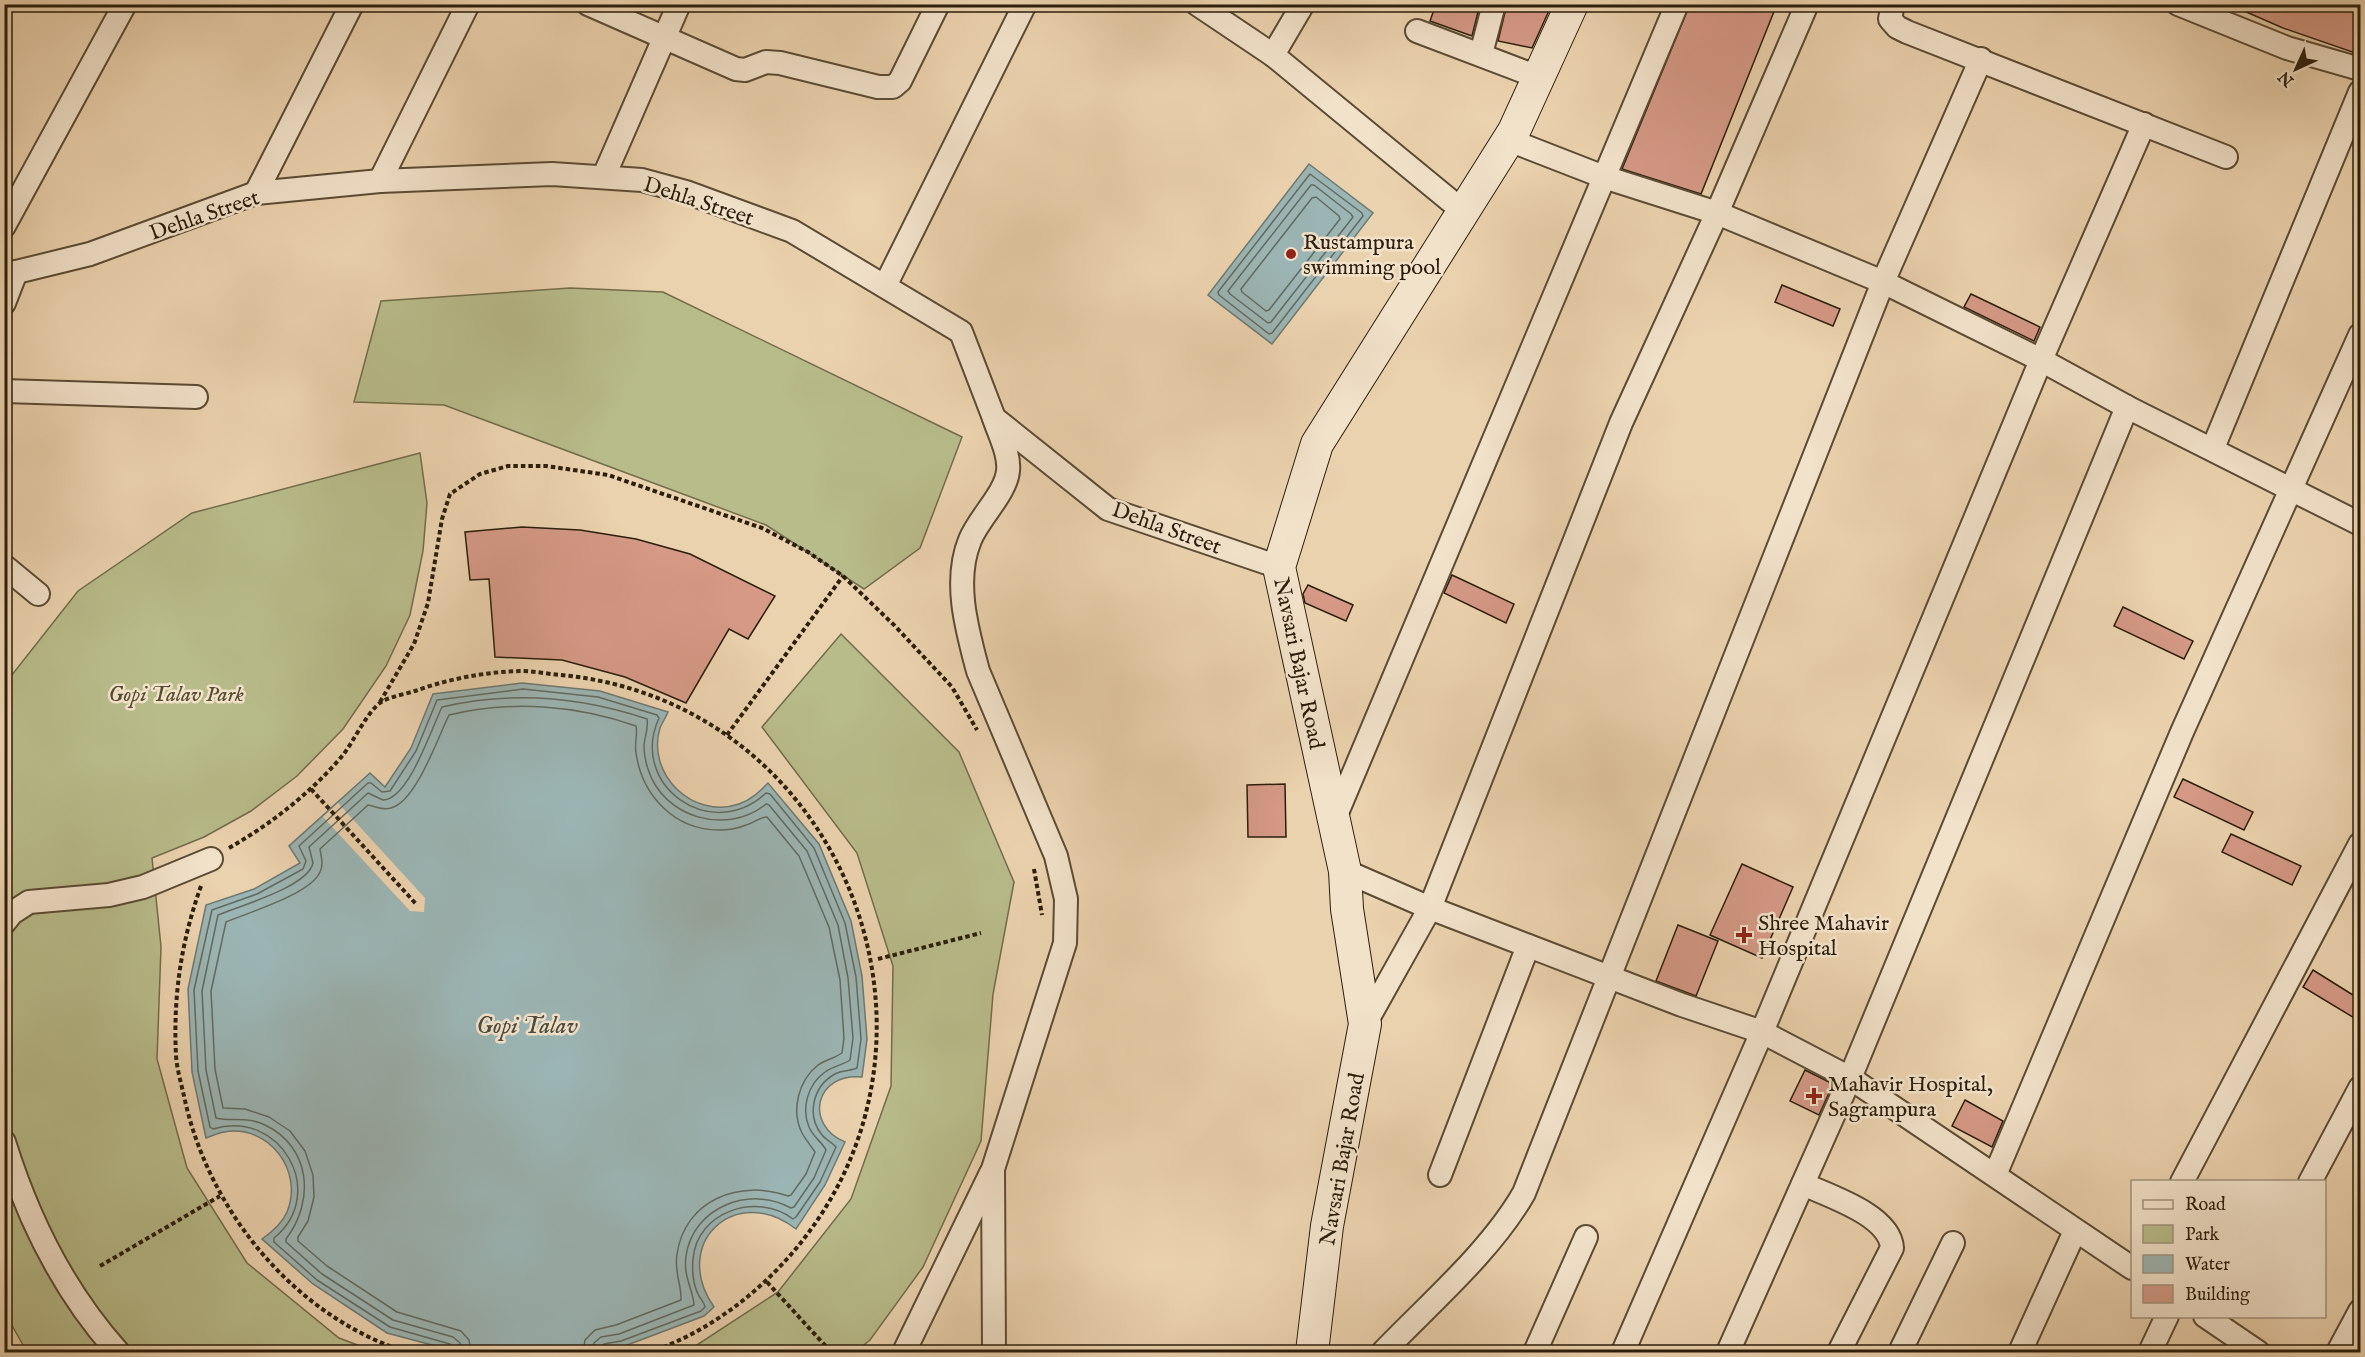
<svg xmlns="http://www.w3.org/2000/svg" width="2365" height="1357" font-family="'IM FELL English',serif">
	<rect width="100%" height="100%" fill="#ebd2ae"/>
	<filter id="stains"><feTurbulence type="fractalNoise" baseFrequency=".00333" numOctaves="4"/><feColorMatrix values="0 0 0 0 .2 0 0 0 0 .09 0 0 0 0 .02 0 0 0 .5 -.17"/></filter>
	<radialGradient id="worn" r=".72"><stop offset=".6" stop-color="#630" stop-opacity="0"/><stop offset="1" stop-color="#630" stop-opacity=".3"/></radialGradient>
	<g fill="#b8bb8a" stroke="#726c4b" stroke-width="1.5">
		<polygon points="570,288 663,292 962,437 920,548 864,589 766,525 444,405 354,402 381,301"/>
		<polygon points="420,453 427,503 423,551 410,615 386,666 343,729 297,776 251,811 204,837 152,858 161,947 157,1059 187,1168 247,1263 339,1338 376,1352 27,1352 5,1313 4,685 78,591 192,513"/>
		<polygon points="841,634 959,752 1014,882 993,994 981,1141 923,1267 870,1340 855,1352 686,1352 778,1292 851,1199 891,1086 893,966 857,853 762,727"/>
	</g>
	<g fill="#9bb5b4" stroke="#6e7971" stroke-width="1.5">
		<polygon points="1309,164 1373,213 1272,344 1208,295"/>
		<path d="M522 683 600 691 668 712C666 717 662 723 660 728 646 774 693 820 739 804 751 800 759 792 768 783L819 844 851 921 862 976 867 1039 862 1077C816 1072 803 1124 845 1142L825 1185 796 1229C735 1182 670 1244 714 1307L704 1316 622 1347 590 1352H458L387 1333 313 1284 262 1239C272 1232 282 1224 287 1212 304 1171 269 1124 224 1132 218 1133 212 1136 206 1138L192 1072 188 989 206 905 254 889 300 863 289 846 370 773 385 787 411 748 433 694Z"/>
	</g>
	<polygon fill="#ebd2ae" points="338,803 425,898 424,912 410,911 323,817"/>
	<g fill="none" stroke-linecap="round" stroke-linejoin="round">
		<g stroke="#636a60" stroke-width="1.5">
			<polygon points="1310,174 1362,213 1363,216 1272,333 1269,334 1219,295 1218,292"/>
			<polygon points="1311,185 1314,185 1351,214 1353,217 1271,322 1268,323 1230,294 1228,291"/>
			<polygon points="1316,197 1339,216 1340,219 1269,310 1266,311 1242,292 1241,289 1312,198"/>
			<path d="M455 1352 450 1344 390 1327 317 1280 274 1242V1238C329 1193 280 1108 213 1129L210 1127 198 1071 194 990 212 910 257 894 303 869 306 861 299 846 368 783H371L382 792 390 791 416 751 437 700 523 689 598 697 657 715 659 718C628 786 712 844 766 793L770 794 814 848 845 923 856 977 861 1039 857 1068C851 1071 842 1070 835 1074 813 1086 806 1115 822 1135 826 1140 833 1143 836 1147L820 1182 796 1217 793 1219C757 1192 697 1211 693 1259 692 1271 693 1285 699 1296 702 1301 704 1302 705 1307L701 1311 621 1341 604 1344 599 1352"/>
			<path d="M462 1352 460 1343 453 1337 393 1320 322 1274 286 1242V1239C315 1201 311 1147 265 1125 247 1116 231 1122 216 1118L206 1070 202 991 218 915C239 906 308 887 313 863L309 847 368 793 383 800C409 799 432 727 442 707 511 691 581 697 647 719 649 728 644 738 644 747 644 754 646 763 648 769 663 818 727 836 766 804L769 805 807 851 838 925 848 978 853 1038 850 1060C843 1065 833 1066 825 1072 808 1084 801 1108 809 1127 813 1137 822 1142 826 1150L814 1178 794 1207 791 1208C750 1185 693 1207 686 1256 683 1277 693 1289 694 1305L619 1334 601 1337 594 1343 592 1352"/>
			<path d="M471 1352 469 1340 461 1331 397 1312 327 1266 298 1241V1237L308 1221 314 1197 313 1175 305 1151 290 1131 269 1117 245 1109 223 1108 215 1069 211 991 226 922C247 913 311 894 320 872 324 864 321 857 320 849L368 805C376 806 382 811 391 808 416 802 438 737 449 715 511 700 576 705 636 726 638 734 634 744 636 753 642 795 674 830 719 830 727 830 739 828 746 825 754 823 760 817 767 817L799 856 829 927 840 980 844 1038 842 1053C835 1058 825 1060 818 1065 798 1081 791 1111 802 1133 806 1140 811 1146 815 1152L806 1174 791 1195 788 1196C741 1179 685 1199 677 1254 674 1273 682 1286 681 1300L616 1325 595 1330 585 1340 583 1352"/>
		</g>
	</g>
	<g fill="#d59986" stroke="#2b1e0c" stroke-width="1.5">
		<polygon points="1436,4 1480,4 1472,36 1430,21"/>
		<polygon points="1507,4 1552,4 1532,48 1498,41"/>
		<polygon points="1690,4 1777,4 1701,194 1622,169"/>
		<polygon points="2228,4 2361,4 2361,55 2283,28"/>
		<polygon points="1782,285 1840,309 1833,326 1775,302"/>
		<polygon points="1971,294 2040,327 2034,341 1964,307"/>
		<polygon points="522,527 580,530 636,539 690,554 775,596 748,639 729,629 686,703 625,677 562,660 495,657 489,579 470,580 465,532"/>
		<polygon points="1452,575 1514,604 1506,623 1444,593"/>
		<polygon points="1308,585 1353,605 1346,621 1305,603 1303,594"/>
		<polygon points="2123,607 2193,641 2184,659 2114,626"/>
		<polygon points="2183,779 2253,812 2244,830 2174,797"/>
		<polygon points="1285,784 1286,837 1248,837 1247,785"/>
		<polygon points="2231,834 2301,866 2292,885 2222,852"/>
		<polygon points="1742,864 1793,887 1762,958 1710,935"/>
		<polygon points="1678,925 1718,941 1696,996 1656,981"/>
		<polygon points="2313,970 2361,1000 2361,1022 2303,987"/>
		<polygon points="1805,1070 1833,1084 1819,1115 1790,1101"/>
		<polygon points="1965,1100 2003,1121 1992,1147 1952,1126"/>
	</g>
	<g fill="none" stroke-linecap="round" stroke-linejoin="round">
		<g stroke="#5b4b34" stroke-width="26">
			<g id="minor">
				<polyline points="588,4 736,69 745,70 766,62 780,63 878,87 893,87 900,81 938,4"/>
				<polyline points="1197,4 1273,55 1464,212"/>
				<polyline points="1893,4 1890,19 1897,27 1907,32 2226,157"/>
				<polyline points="2178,4 2287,48 2360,69"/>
				<polyline points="1417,31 1538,77"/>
				<polyline points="1481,54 1494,4"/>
				<polyline points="1273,55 1303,4"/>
				<polyline points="1509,140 1604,177 1717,213 1883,282 2041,360 2127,407 2360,524"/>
				<polyline points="604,176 679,4"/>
				<polyline points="380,181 468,4"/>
				<polyline points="256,193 352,4"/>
				<polyline points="4,226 125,4"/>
				<polyline points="4,275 90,254 256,193 380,181 552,174 642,180 686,192 792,231 961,332 994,418 1108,509 1279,567"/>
				<polyline points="885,286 1025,4"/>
				<polyline points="4,303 16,272"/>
				<polyline points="4,391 196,397"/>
				<path d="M994 418C999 434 1010 454 1008 471 1006 493 978 519 970 540 953 581 967 630 978 671L1056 856 1066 899 1065 943 993 1169 994 1352"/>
				<polyline points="2213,448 2360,92"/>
				<polyline points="4,566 38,594"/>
				<polyline points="1334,820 1677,4"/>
				<polyline points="1345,871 1430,908 1682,1005 1762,1032 1850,1078 2132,1268"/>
				<polyline points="4,923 12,913 29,902 109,895 143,887 211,859"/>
				<polyline points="1365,1024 1430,908 1621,423 1717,213 1807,4"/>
				<path d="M4 1142C28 1219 64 1292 118 1352"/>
				<polyline points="1440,1175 1528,946"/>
				<polyline points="1995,1175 2182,732 2360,335"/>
				<polyline points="2182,1182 2360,844"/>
				<polyline points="2310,1182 2360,1088"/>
				<path d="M1803 1184C1829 1196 1890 1215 1892 1248L1839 1352"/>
				<polyline points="2205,1316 2258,1352"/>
				<polyline points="904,1352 991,1173"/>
				<path d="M1383 1352C1429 1304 1491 1251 1524 1193L1883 282 1981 59"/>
				<polyline points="1535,1352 1586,1237"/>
				<polyline points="1623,1352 1762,1032 2041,360 2144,124"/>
				<polyline points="1728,1352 1850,1078 2127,407"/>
				<polyline points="1900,1352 1953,1243"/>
				<polyline points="2020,1352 2075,1231"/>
				<polyline points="2150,1352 2167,1316"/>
				<polyline points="2338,1352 2360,1311"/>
			</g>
		</g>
		<g stroke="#2b1e0c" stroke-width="34">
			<polyline id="secondary" points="1312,1352 1327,1226 1365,1024 1347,909 1345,871 1279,567 1317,444 1514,131 1572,4"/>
		</g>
		<g stroke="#2b1e0c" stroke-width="4" stroke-dasharray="4.5 3" stroke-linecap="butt">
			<polyline points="380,702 414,644 428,603 442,519 450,494 480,474 508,466 546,466 608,475 762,528 808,552 843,576 895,626 952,687 977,730"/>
			<polyline points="727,735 843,576"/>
			<polyline points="311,789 417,905"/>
			<path d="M229 848C271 824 312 792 343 755 354 741 369 708 383 701 393 696 405 694 415 691 448 679 485 672 520 671 534 671 548 674 561 675 846 702 978 1046 787 1259 750 1300 703 1334 650 1352"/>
			<polyline points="1034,869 1042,915"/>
			<path d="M201 886C181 942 173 996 176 1056 177 1069 181 1083 184 1096 208 1210 293 1315 406 1352"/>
			<polyline points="878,959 981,933"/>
			<polyline points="100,1266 220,1196"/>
			<polyline points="767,1282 831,1352"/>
		</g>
		<use href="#minor" stroke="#f2e2ca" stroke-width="22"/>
		<use href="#secondary" stroke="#f2e2ca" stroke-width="32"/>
	</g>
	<g fill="#8f2418" stroke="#f2e2ca" stroke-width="2">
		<circle cx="1291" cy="254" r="6"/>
		<path d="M1741 926h6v6h6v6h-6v6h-6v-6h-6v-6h6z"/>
		<path d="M1811 1087h6v6h6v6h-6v6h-6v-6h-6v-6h6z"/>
	</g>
	<g text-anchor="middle" stroke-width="5" stroke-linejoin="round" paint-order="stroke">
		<g font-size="22" fill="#2b1e0c" stroke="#f2e2ca">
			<text transform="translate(699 200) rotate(18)" y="8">Dehla Street</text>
			<text transform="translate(204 214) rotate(-19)" y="8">Dehla Street</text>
			<text transform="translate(1167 527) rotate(20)" y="8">Dehla Street</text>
			<text transform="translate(1300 663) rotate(78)" y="8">Navsari Bajar Road</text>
			<text transform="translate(1341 1159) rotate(-80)" y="8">Navsari Bajar Road</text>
		</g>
		<g font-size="22" fill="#2b1e0c" stroke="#f2e2ca" text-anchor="start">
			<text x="1303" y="249">Rustampura<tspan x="1303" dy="25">swimming pool</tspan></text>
			<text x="1758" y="930">Shree Mahavir<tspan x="1758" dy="25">Hospital</tspan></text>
			<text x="1828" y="1091">Mahavir Hospital,<tspan x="1828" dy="25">Sagrampura</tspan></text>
		</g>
		<g font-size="22" font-style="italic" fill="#554d32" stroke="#f2e2ca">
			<text x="176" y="701">Gopi Talav Park</text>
		</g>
		<g font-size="24" font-style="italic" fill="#4d4b3e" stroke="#f2e2ca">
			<text x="527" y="1033">Gopi Talav</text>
		</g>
	</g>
	<rect width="2365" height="1357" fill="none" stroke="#ebd2ae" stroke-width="24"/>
	<rect x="6" y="6" width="2353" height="1345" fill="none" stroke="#2b1e0c" stroke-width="3"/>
	<rect x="12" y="12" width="2341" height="1333" fill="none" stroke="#2b1e0c" stroke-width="1.5"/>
	<rect x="2131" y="1180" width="195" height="138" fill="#f2e2ca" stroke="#a2947e" stroke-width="1.5"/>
	<rect x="2143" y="1200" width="30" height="9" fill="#f2e2ca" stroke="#a2947e" stroke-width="1.5"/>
	<text x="2185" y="1210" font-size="18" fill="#2b1e0c">Road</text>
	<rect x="2143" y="1225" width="30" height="18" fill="#b8bb8a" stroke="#a2947e" stroke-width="1.5"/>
	<text x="2185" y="1240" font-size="18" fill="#2b1e0c">Park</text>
	<rect x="2143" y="1255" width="30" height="18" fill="#9bb5b4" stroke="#a2947e" stroke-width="1.5"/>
	<text x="2185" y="1270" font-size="18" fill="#2b1e0c">Water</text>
	<rect x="2143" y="1285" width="30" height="18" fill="#d59986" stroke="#a2947e" stroke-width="1.5"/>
	<text x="2185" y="1300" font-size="18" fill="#2b1e0c">Building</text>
	<g transform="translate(2296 69) rotate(225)" stroke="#f2e2ca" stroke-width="4.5" paint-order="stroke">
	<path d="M0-4.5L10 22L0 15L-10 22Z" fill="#2b1e0c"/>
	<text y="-9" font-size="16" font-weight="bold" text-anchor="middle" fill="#2b1e0c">N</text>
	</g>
	<rect width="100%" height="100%" filter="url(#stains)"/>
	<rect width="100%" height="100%" fill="url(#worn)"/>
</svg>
